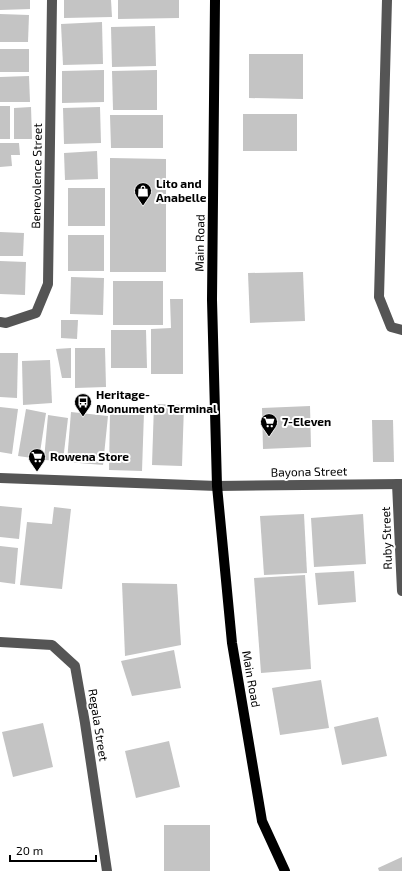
<svg xmlns="http://www.w3.org/2000/svg" width="402" height="871" font-family="'Exo 2',sans-serif">
	<rect width="100%" height="100%" fill="#fff"/>
	<g fill="#c4c4c4">
		<polygon points="0,0 30,0 30,9 0,10"/>
		<polygon points="64,0 111,0 112,17 64,18"/>
		<polygon points="118,0 179,0 179,18 118,19"/>
		<polygon points="0,14 29,15 28,42 0,42"/>
		<polygon points="102,22 103,64 63,65 61,24"/>
		<polygon points="155,26 156,66 112,67 111,27"/>
		<rect x="0" y="49" width="29" height="23"/>
		<polygon points="249,54 303,54 303,99 249,98"/>
		<polygon points="104,70 104,102 62,103 62,71"/>
		<polygon points="157,70 157,110 113,110 112,71"/>
		<polygon points="29,76 30,102 0,102 0,77"/>
		<rect x="0" y="106" width="10" height="33"/>
		<polygon points="31,107 32,139 14,139 14,108"/>
		<polygon points="100,107 101,143 64,144 63,108"/>
		<rect x="243" y="114" width="54" height="37"/>
		<polygon points="110,115 163,115 163,148 111,148"/>
		<polygon points="0,143 19,143 20,155 11,155 12,166 0,167"/>
		<polygon points="97,151 98,179 65,180 64,153"/>
		<polygon points="110,158 166,159 166,272 110,272"/>
		<rect x="68" y="188" width="37" height="38"/>
		<polygon points="0,232 24,233 23,256 0,256"/>
		<rect x="68" y="235" width="36" height="36"/>
		<polygon points="0,261 26,262 25,295 0,294"/>
		<polygon points="303,272 305,321 250,323 248,273"/>
		<polygon points="71,277 104,278 103,315 70,314"/>
		<rect x="113" y="281" width="50" height="44"/>
		<polygon points="170,299 183,299 183,374 151,374 151,329 171,328"/>
		<polygon points="61,320 78,320 77,339 61,338"/>
		<polygon points="111,330 146,330 147,368 111,368"/>
		<polygon points="71,348 71,378 62,378 56,349"/>
		<polygon points="75,348 105,348 106,387 75,388"/>
		<polygon points="0,353 18,353 17,398 0,397"/>
		<polygon points="50,360 52,403 23,405 22,361"/>
		<polygon points="154,404 184,405 182,466 152,465"/>
		<polygon points="310,406 311,447 263,449 262,408"/>
		<polygon points="0,407 18,409 12,454 0,452"/>
		<polygon points="26,409 46,413 39,459 18,456"/>
		<polygon points="110,411 144,412 142,471 109,470"/>
		<polygon points="71,412 108,416 103,465 67,462"/>
		<polygon points="48,415 68,418 63,461 44,460"/>
		<polygon points="372,420 393,420 394,462 373,462"/>
		<polygon points="0,506 22,508 19,539 0,537"/>
		<polygon points="54,507 71,509 62,589 20,585 27,522 52,524"/>
		<polygon points="304,514 307,573 264,575 260,516"/>
		<polygon points="363,514 366,564 314,567 311,518"/>
		<polygon points="0,546 18,548 15,584 0,582"/>
		<polygon points="354,571 356,602 318,605 315,573"/>
		<polygon points="305,575 311,669 261,673 254,578"/>
		<polygon points="122,583 177,584 181,645 125,656"/>
		<polygon points="174,650 181,688 132,696 121,661"/>
		<polygon points="321,680 329,728 280,735 272,688"/>
		<polygon points="378,717 387,756 342,765 334,727"/>
		<polygon points="43,723 53,767 13,777 2,732"/>
		<polygon points="169,741 180,787 136,798 125,751"/>
		<rect x="164" y="825" width="46" height="46"/>
		<polygon points="402,857 402,871 379,871 378,868"/>
	</g>
	<g fill="none" stroke-linecap="round" stroke-linejoin="round">
		<g stroke="#555" stroke-width="10">
			<polyline points="387,0 379,297 391,327 402,330"/>
			<polyline points="0,322 6,323 36,313 48,284 52,0"/>
			<polyline points="0,478 217,486 402,484"/>
			<polyline points="397,484 402,591"/>
			<polyline points="0,642 52,645 75,666 85,723 107,871"/>
		</g>
		<polyline stroke="#000" stroke-width="10" points="215,0 212,300 217,486 232,643 262,821 285,871"/>
	</g>
	<defs>
		<g id="shop-pin" transform="scale(0.9)"><path d="M0 17L-7.5 6A9.5 9.5 0 1 1 7.5 6Z" fill="#000" stroke="#fff"/><path d="M-5-2.5h2.3a2.7 3.5 0 0 1 5.4 0H5L5.5 6h-11ZM-1.5-2.5h3a1.5 2.3 0 0 0-3 0Z" fill="#fff"/></g>
		<g id="bus-pin" transform="scale(0.9)"><path d="M0 17L-7.5 6A9.5 9.5 0 1 1 7.5 6Z" fill="#000" stroke="#fff"/><path d="M-5-6H5V4H4V6H2V4H-2V6H-4V4H-5ZM-3.5-4V0h7V-4ZM-3.5 1.2v1.5H-2V1.2ZM2 1.2v1.5H3.5V1.2Z" fill="#fff"/></g>
		<g id="supermarket-pin" transform="scale(0.9)"><path d="M0 17L-7.5 6A9.5 9.5 0 1 1 7.5 6Z" fill="#000" stroke="#fff"/><path d="M-6-5.5h2.5l.6 2H6L4.5 2H-2.5L-4.4-4H-6ZM-1.5 3.2a1.3 1.3 0 1 0 .1 0ZM3 3.2a1.3 1.3 0 1 0 .1 0Z" fill="#fff"/></g>
	</defs>
	<g fill-rule="evenodd">
		<use href="#shop-pin" x="143" y="191"/>
		<use href="#bus-pin" x="83" y="402"/>
		<use href="#supermarket-pin" x="269" y="422"/>
		<use href="#supermarket-pin" x="37" y="457"/>
	</g>
	<g text-anchor="middle" stroke-width="4" stroke-linejoin="round" paint-order="stroke">
		<g font-size="12" fill="#000" stroke="#fff">
			<text transform="translate(37 176) rotate(-89)" y="4">Benevolence Street</text>
			<text transform="translate(200 243) rotate(-89)" y="4">Main Road</text>
			<text transform="translate(309 472) rotate(-1)" y="4">Bayona Street</text>
			<text transform="translate(387 538) rotate(-92)" y="4">Ruby Street</text>
			<text transform="translate(251 679) rotate(80)" y="4">Main Road</text>
			<text transform="translate(98 725) rotate(81)" y="4">Regala Street</text>
		</g>
		<g font-size="12" font-weight="bold" fill="#000" stroke="#fff" text-anchor="start">
			<text x="156" y="188">Lito and<tspan x="156" dy="14">Anabelle</tspan></text>
			<text x="96" y="399">Heritage-<tspan x="96" dy="14">Monumento Terminal</tspan></text>
			<text x="282" y="426">7-Eleven</text>
			<text x="50" y="461">Rowena Store</text>
		</g>
	</g>
	<path d="M10 855v6h86v-6" fill="none" stroke="#000000" stroke-width="2"/>
	<text x="16" y="855" font-size="12" fill="#000000" stroke="#ffffff" stroke-width="3" paint-order="stroke">20 m</text>
</svg>
